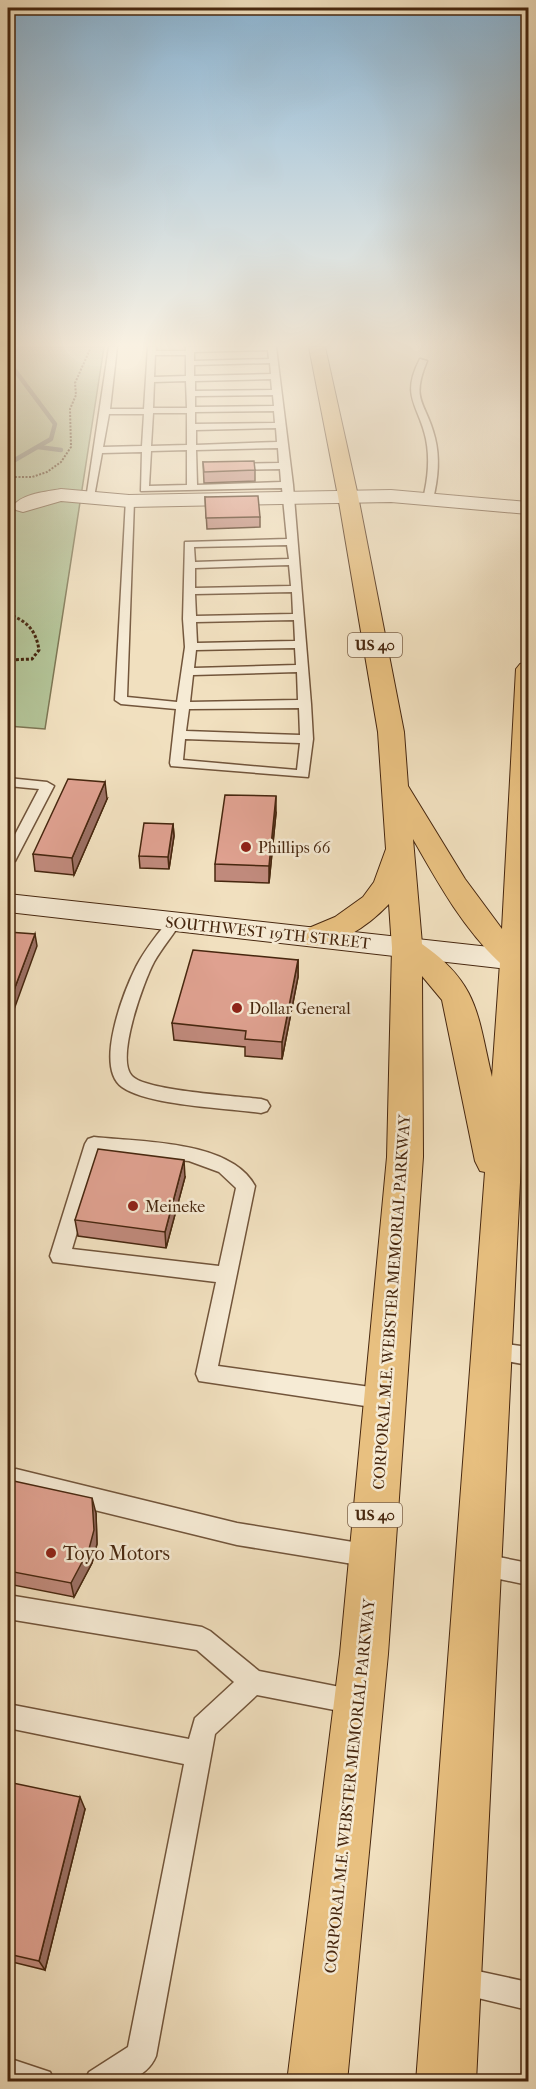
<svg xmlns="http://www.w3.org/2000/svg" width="536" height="2089" font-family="'IM FELL French Canon',serif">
	<rect width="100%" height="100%" fill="#f1e0bf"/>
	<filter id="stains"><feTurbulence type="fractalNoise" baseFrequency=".00333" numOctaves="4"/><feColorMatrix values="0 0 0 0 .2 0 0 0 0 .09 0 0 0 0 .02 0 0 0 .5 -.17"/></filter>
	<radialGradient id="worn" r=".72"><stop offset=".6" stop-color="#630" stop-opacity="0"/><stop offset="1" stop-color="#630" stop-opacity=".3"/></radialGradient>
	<polygon fill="#b3c397" stroke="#7d7553" stroke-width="1.5" points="8,347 104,347 45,729 8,726"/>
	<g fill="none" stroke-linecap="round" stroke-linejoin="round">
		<g stroke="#7c7f77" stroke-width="4.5">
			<polyline points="8,359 17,347"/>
			<polyline points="8,361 55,424 51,439 8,464"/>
			<polyline points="38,447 61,450"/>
		</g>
		<g stroke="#72553b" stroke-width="3">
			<g id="lane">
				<path d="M109 347H117L110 409H144L148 347H156V351H186V347H276L293 485 311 704 313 739 308 777 171 766 170 763 176 709 121 704 115 700 126 499 134 501 127 697 177 702 185 647 183 619 185 542 287 539 282 488 141 491 142 452 102 453 94 497 86 499ZM268 350 269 359 194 361V352ZM155 355H186V376L154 377ZM270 363 271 374 194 376V365ZM271 379 272 390 195 391V381ZM186 381 187 408H153L154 382ZM273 395 274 406 195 407V396ZM274 411 275 423 195 424V412ZM153 413H187V445L151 446ZM109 414H144L142 446 103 447ZM276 428 277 442 196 445V430ZM278 448 279 463 232 464 227 467 232 470 280 469 281 482 197 485 196 450ZM187 450V485L149 486 151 451ZM287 545 289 559 195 562 194 547ZM289 565 291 586 195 588V568ZM292 592 293 614 196 616 195 594ZM294 620 295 641 197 643 196 622ZM295 648 296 665 194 668 196 650ZM297 672 298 700 190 702 193 675ZM299 708 300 735 186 731 189 709ZM185 739 300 743 297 770 183 760Z"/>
				<path d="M420 359 427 361C410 402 426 401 435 438 440 458 438 479 433 499L428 502 423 499C428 479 430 459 426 439 419 405 400 397 420 359Z"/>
				<polygon points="8,778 47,782 54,786 15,861 8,865 8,848 39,789 8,786"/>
				<path d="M175 916 182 921C173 935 162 948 154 962 144 981 115 1059 132 1076 146 1091 237 1096 261 1099L267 1101 270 1106 267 1111 261 1113C227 1108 149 1106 122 1087 94 1067 124 991 136 967 145 949 158 934 170 918Z"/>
				<polygon points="507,1087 528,1089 528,1101 501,1098 498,1093 501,1088"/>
				<path d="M94 1137C139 1142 231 1140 255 1186L218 1366 385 1389 392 1392 395 1399 392 1406 385 1409 199 1381 196 1374 216 1282 53 1262 50 1256 85 1144 88 1139ZM101 1152 189 1161 219 1172 236 1188 219 1266 72 1249Z"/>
				<polygon points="491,1342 528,1347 528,1365 484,1357 481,1351 484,1345"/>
				<polygon points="16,1469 237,1523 371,1545 379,1548 382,1556 379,1564 371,1567 237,1545 17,1491 8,1495 8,1473"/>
				<polygon points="479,1553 528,1563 528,1585 471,1573 467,1565 471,1557"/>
				<path d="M8 1595 202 1627 210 1631 259 1671 355 1690 364 1693 367 1702 364 1711 355 1714 257 1695 215 1734 156 2056C144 2085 111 2082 84 2082L89 2072 128 2047 184 1764 8 1728V1704L189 1739 195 1718 234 1682 197 1650 8 1619Z"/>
				<polygon points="459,1967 528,1982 528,2010 449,1991 445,1981 449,1971"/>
				<polygon points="8,2058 50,2072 55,2082 8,2082"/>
			</g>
		</g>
		<g stroke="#72553b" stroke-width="2">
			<path id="street" d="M61 489 129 495 391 490 528 502V514L391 502 129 507 61 501 23 512 16 510 13 506C23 493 46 492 61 489Z"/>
		</g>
		<g stroke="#47270f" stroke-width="2">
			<polygon id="secondary" points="8,894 516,950 527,953 528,965 516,970 8,912"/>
		</g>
		<g stroke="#47270f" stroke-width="2">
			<path id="primary" d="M309 347H325L358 496 404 732 408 786 465 879 502 929 516 669 520 664 528 662V1019L476 2082H416L485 1172 480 1171 475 1161 442 1000 422 976 423 1157 388 1654 347 2082H287L340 1654 387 1157 392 948 389 904C370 924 333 952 304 944L300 937 304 930 335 917 363 897 374 882 386 849 378 732 338 496ZM413 839C438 883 463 928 500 963L492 1077C477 1014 479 984 422 944Z"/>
		</g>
		<polyline stroke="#47270f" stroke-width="2" stroke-dasharray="2 1.5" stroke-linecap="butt" points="8,477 32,477 47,472 61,462 71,447 70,409 76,395 75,383 91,347"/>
		<path stroke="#47270f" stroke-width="3" stroke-dasharray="3 2" stroke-linecap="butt" d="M8 614C27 621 36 630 39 650L32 659 8 660"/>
		<use href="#lane" fill="#f6ebd5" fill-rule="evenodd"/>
		<use href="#street" fill="#f6ebd5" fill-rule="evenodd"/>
		<use href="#secondary" fill="#f6ebd5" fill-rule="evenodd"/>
		<use href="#primary" fill="#e8c080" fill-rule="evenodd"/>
	</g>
	<g fill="#c08a7c" stroke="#47270f" stroke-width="1.5">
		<polygon points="203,462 255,470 255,481 204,483"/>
		<polygon points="205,497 260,517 260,527 207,529"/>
		<polygon points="107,799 74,875 35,871 33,854"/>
		<polygon points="276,813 269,883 215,881 215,864"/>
		<polygon points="173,824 174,836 169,869 140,868 139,856"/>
		<polygon points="298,960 298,977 282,1059 245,1056 245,1047 174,1040 172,1023"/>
		<polygon points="185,1177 166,1248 78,1236 75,1220"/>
		<polygon points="8,1481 96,1513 97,1544 92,1563 74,1597 8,1584"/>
		<polygon points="8,1782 85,1809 45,1970 8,1961"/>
	</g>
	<g fill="#9c7165" stroke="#47270f" stroke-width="1.5">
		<polygon points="105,782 107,799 74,875 72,858"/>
		<polygon points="276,796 276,813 269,883 269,866"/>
		<polygon points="173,824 174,836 169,869 168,857"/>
		<polygon points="35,934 37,946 12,1015 13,1019 10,1027 12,1039 8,1052 8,1006"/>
		<polygon points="298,960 298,977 282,1059 282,1042"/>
		<polygon points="184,1160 185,1177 166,1248 165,1232"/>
		<polygon points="92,1498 96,1513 97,1544 92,1563 74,1597 71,1583"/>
		<polygon points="80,1797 85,1809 45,1970 39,1961"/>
	</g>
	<g fill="#dfa190" stroke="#47270f" stroke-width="1.5">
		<polygon points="254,461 255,470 204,472 203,462"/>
		<polygon points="258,496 260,517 206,518 205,497"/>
		<polygon points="68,779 105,782 72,858 33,854"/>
		<polygon points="225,795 276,796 269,866 215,864"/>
		<polygon points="144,823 173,824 168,857 139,856"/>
		<polygon points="8,932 35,934 8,1006 10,1007 8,1014"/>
		<polygon points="193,950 298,960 282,1042 245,1039 246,1031 172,1023"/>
		<polygon points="98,1149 184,1160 165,1232 75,1220"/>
		<polygon points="9,1480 92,1498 94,1530 89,1549 71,1583 8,1571 8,1481"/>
		<polygon points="8,1782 80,1797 39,1961 8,1954"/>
	</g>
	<linearGradient id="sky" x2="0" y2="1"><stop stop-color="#8bb6d6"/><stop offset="0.54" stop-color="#f9f1e2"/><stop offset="1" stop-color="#f9f1e2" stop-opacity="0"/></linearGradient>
	<rect width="536" height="639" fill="url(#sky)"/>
	<g fill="#8f2418" stroke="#f6ebd5" stroke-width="2">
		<circle cx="246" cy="847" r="6"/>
		<circle cx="237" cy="1008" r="6"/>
		<circle cx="133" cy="1206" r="6"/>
		<circle cx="51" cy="1553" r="6"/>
	</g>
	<g text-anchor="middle" stroke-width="5" stroke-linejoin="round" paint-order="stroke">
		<g fill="#f6ebd5" stroke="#7c624a" stroke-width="1.5">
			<rect x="348" y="633" width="54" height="24" rx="4.5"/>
			<rect x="348" y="1503" width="54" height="24" rx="4.5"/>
		</g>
		<g font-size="15" font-weight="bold" fill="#47270f">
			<text x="375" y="650">US 40</text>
			<text x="375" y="1520">US 40</text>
		</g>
		<g font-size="16" fill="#47270f" stroke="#f6ebd5" text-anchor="start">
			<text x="258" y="853">Phillips 66</text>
			<text x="249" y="1014">Dollar General</text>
			<text x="145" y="1212">Meineke</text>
		</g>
		<g font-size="16" fill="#47270f" stroke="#f6ebd5">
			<text transform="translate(268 932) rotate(6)" y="6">SOUTHWEST 19TH STREET</text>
			<text transform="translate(391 1302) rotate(-86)" y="6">CORPORAL M.E. WEBSTER MEMORIAL PARKWAY</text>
			<text transform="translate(349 1786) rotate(-84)" y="6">CORPORAL M.E. WEBSTER MEMORIAL PARKWAY</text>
		</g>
		<g font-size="20" fill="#47270f" stroke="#f6ebd5" text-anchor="start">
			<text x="63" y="1560">Toyo Motors</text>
		</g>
	</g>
	<rect width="536" height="2089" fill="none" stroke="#f1e0bf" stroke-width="30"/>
	<rect x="9" y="9" width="518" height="2071" fill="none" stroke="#47270f" stroke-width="3"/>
	<rect x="15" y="15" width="506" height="2059" fill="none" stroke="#47270f" stroke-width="1.5"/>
	<rect width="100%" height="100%" filter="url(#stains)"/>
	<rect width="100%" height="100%" fill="url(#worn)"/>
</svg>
